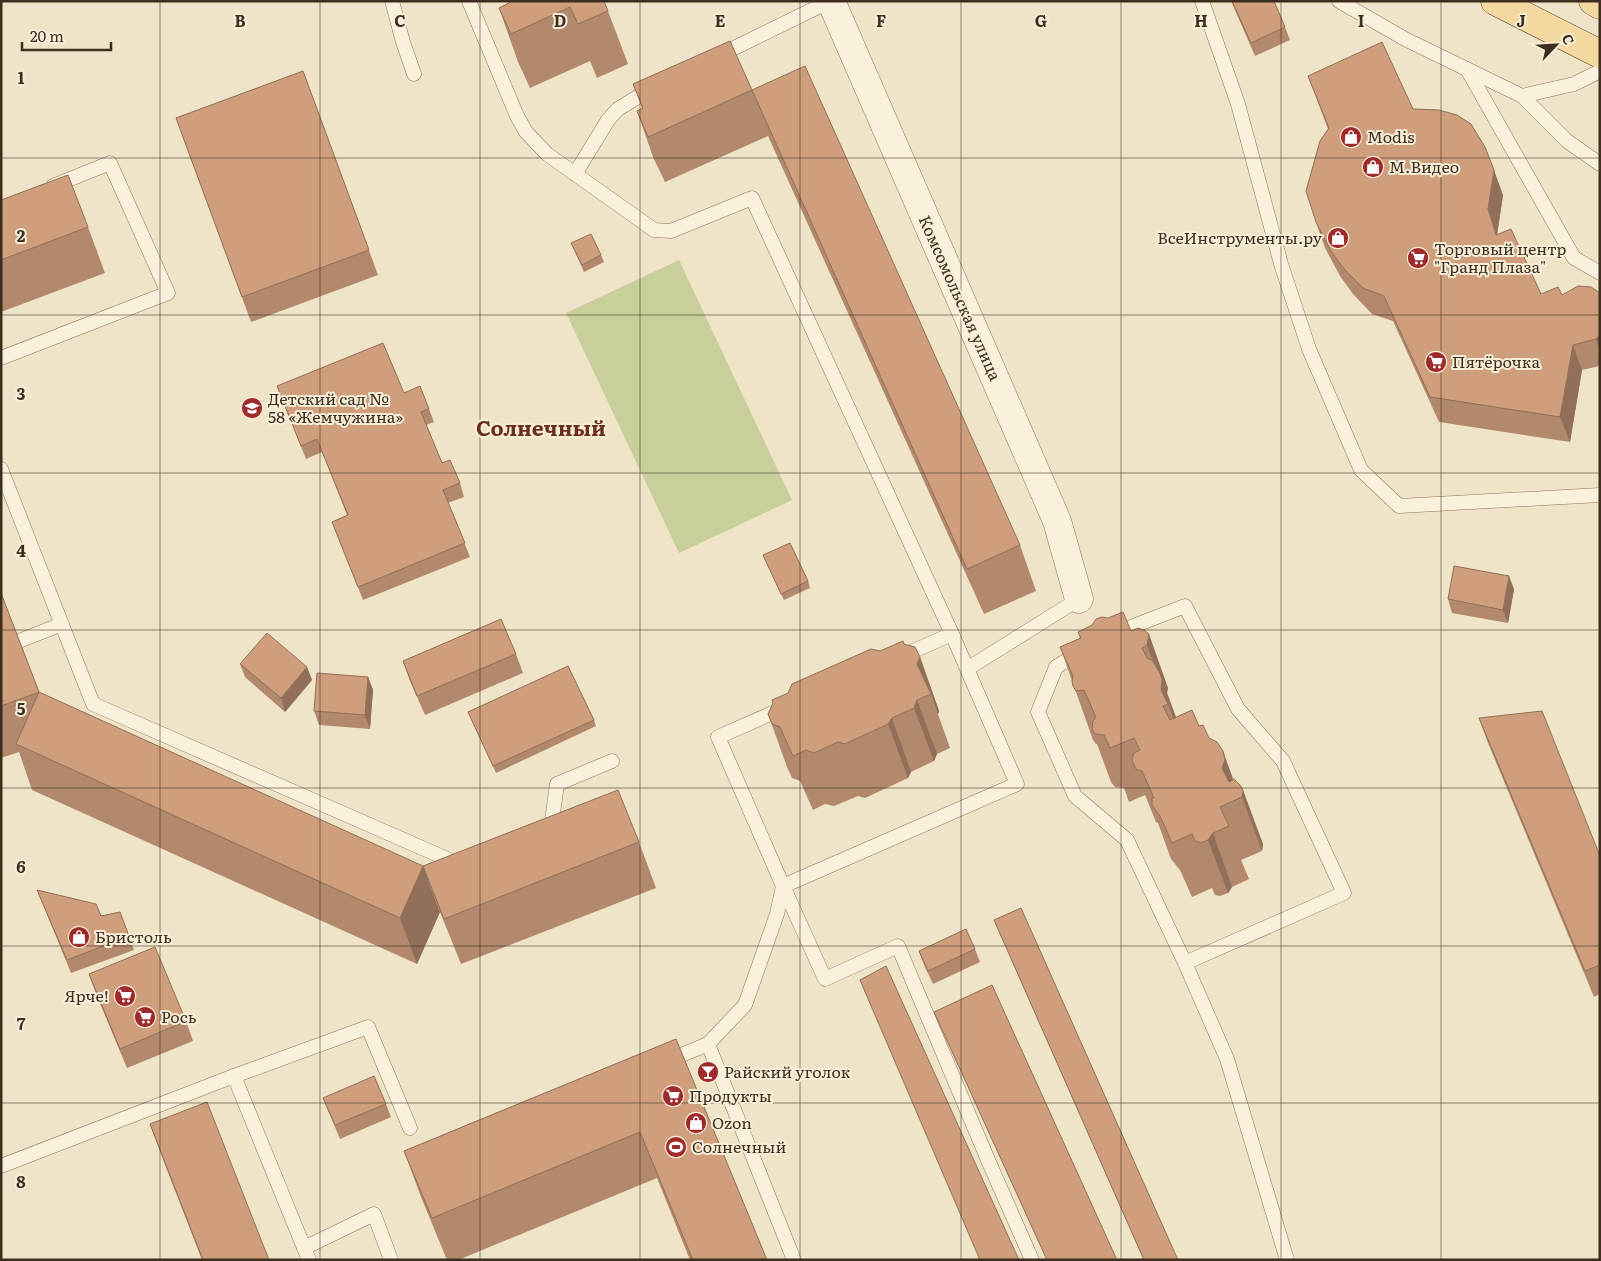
<svg xmlns="http://www.w3.org/2000/svg" width="1601" height="1261" font-family="Literata,serif">
	<rect width="100%" height="100%" fill="#f0e4c8"/>
	<polygon fill="#c9cf9b" points="679,260 792,500 679,553 566,313"/>
	<g fill="none" stroke-linecap="round" stroke-linejoin="round">
		<g stroke="#8d765c" stroke-width="15">
			<g id="lane">
				<polyline points="392,1 403,42 414,74"/>
				<polyline points="469,1 517,116 526,132 547,154 640,220 654,230 671,231 752,198 952,634 1017,784 783,886 718,737 784,708"/>
				<polyline points="1202,1 1238,104 1281,264 1309,349 1361,470 1399,506 1600,495"/>
				<polyline points="1339,1 1405,39 1522,96 1567,141 1600,164"/>
				<polyline points="718,56 830,1"/>
				<polyline points="1467,69 1574,258 1600,273"/>
				<polyline points="1522,96 1574,84 1600,71"/>
				<polyline points="575,174 608,120 618,109 654,87"/>
				<polyline points="1,358 168,293 110,163 53,186"/>
				<polyline points="1,469 93,704 461,865"/>
				<polyline points="1113,634 1185,606 1238,709 1283,761 1344,893 1185,963 1227,1059 1287,1260"/>
				<polyline points="19,641 62,624"/>
				<polyline points="1081,652 1056,667 1038,712 1075,796 1127,840 1185,963"/>
				<polyline points="900,657 952,634"/>
				<polyline points="967,669 1079,599"/>
				<polyline points="546,830 551,828 557,784 612,761"/>
				<polyline points="708,1044 745,1005 777,914 783,886 825,979 898,946 988,1160 1032,1260"/>
				<polyline points="667,1061 708,1044 794,1260"/>
				<polyline points="234,1076 309,1260"/>
				<polyline points="1,1166 234,1076 368,1027 410,1128"/>
				<polyline points="304,1248 374,1214 391,1260"/>
			</g>
		</g>
		<g stroke="#8d765c" stroke-width="29">
			<polyline id="street" points="831,1 1057,521 1079,599"/>
		</g>
		<g stroke="#5b4430" stroke-width="29">
			<g id="primary">
				<polyline points="1495,1 1600,54"/>
				<polyline points="1593,1 1600,5"/>
			</g>
		</g>
		<use href="#lane" stroke="#faf1dc" stroke-width="14"/>
		<use href="#street" stroke="#faf1dc" stroke-width="28"/>
		<use href="#primary" stroke="#f3d9a0" stroke-width="28"/>
	</g>
	<g fill="#b2896c">
		<polygon points="513,1 608,11 628,64 597,78 590,61 530,88 518,62 499,8"/>
		<polygon points="1231,1 1274,1 1285,27 1290,40 1255,56"/>
		<polygon points="303,71 378,275 251,322 176,118"/>
		<polygon points="1308,76 1413,109 1503,195 1497,235 1541,294 1562,295 1600,293 1600,366 1582,370 1570,442 1439,422 1393,321 1372,314 1353,294 1340,276 1325,248 1316,222 1328,129"/>
		<polygon points="633,84 752,90 1020,545 1036,591 984,614 768,136 665,182 653,157 637,111 642,108"/>
		<polygon points="1,200 88,227 105,273 1,312"/>
		<polygon points="571,243 601,255 604,262 584,272"/>
		<polygon points="277,386 404,393 429,409 434,422 426,425 442,463 460,483 464,497 448,503 470,557 363,600 332,522 347,515 322,452 306,459"/>
		<polygon points="763,555 808,581 810,588 784,600"/>
		<polygon points="1514,589 1508,623 1452,613 1448,599"/>
		<polygon points="1,593 39,692 440,912 417,964 32,790 19,752 1,758"/>
		<polygon points="1144,630 1168,688 1167,693 1176,717 1199,726 1209,738 1233,780 1234,779 1263,844 1262,851 1241,860 1249,879 1232,887 1228,893 1220,896 1215,895 1212,888 1192,897 1180,870 1171,859 1158,823 1156,822 1145,795 1129,802 1124,788 1115,787 1111,782 1097,744 1096,744 1093,740 1060,647 1080,638 1078,632 1131,631"/>
		<polygon points="904,644 920,657 939,711 938,714 950,748 937,754 934,761 911,772 908,778 865,798 858,796 834,806 825,804 813,810 800,781 792,778 787,767 768,714 880,651"/>
		<polygon points="516,654 523,673 425,715 410,681 403,661"/>
		<polygon points="240,664 307,667 312,680 285,712 245,677"/>
		<polygon points="368,677 373,690 370,729 319,725 314,711"/>
		<polygon points="468,712 594,720 596,726 496,773"/>
		<polygon points="1479,718 1600,856 1600,994 1594,997 1488,743"/>
		<polygon points="639,842 656,888 461,964 440,912 423,866"/>
		<polygon points="37,890 101,916 120,912 134,950 71,973"/>
		<polygon points="994,920 1178,1260 1144,1260"/>
		<polygon points="975,949 980,962 933,984 924,965 919,951"/>
		<polygon points="89,974 186,1021 193,1041 127,1068 96,994"/>
		<polygon points="860,980 1019,1260 980,1260"/>
		<polygon points="934,1012 1117,1260 1047,1260"/>
		<polygon points="676,1039 767,1260 690,1260 657,1178 458,1260 447,1260 421,1197 404,1151"/>
		<polygon points="323,1098 386,1104 391,1117 340,1139"/>
		<polygon points="150,1124 269,1260 202,1260 167,1170"/>
	</g>
	<g fill="#916f58">
		<polygon points="1494,170 1503,195 1497,235 1506,261 1488,209"/>
		<polygon points="1600,335 1600,350 1596,339"/>
		<polygon points="1573,345 1582,370 1570,442 1560,417"/>
		<polygon points="1509,576 1514,589 1508,623 1503,610"/>
		<polygon points="1149,634 1168,688 1167,693 1179,726 1181,740 1168,704 1161,690 1162,685 1147,645"/>
		<polygon points="920,657 939,711 938,714 931,694 917,664"/>
		<polygon points="307,667 312,680 285,712 281,698"/>
		<polygon points="368,677 373,690 370,729 365,715"/>
		<polygon points="917,700 937,754 934,761 914,708"/>
		<polygon points="892,718 911,772 908,778 888,724"/>
		<polygon points="1223,751 1240,798 1234,801 1222,768"/>
		<polygon points="1243,790 1263,844 1262,851 1242,797"/>
		<polygon points="1213,833 1232,887 1228,893 1208,840"/>
		<polygon points="423,866 440,912 417,964 400,918"/>
	</g>
	<g fill="#cf9f7d" stroke="#916f58">
		<polygon points="513,1 604,1 608,11 578,24 570,7 511,34 499,8"/>
		<polygon points="1232,1 1274,1 1285,27 1251,43"/>
		<polygon points="730,41 752,90 648,137 637,111 643,108 633,84"/>
		<polygon points="1382,42 1413,109 1439,110 1457,115 1471,124 1485,147 1494,170 1488,209 1496,235 1511,229 1541,294 1558,287 1562,295 1578,286 1591,287 1600,293 1600,335 1596,339 1573,345 1560,417 1430,397 1384,296 1363,288 1344,269 1331,251 1316,222 1306,191 1320,141 1329,128 1308,76"/>
		<polygon points="805,66 1020,545 967,569 752,90"/>
		<polygon points="303,71 369,250 242,297 176,118"/>
		<polygon points="68,175 88,227 1,260 1,200"/>
		<polygon points="591,234 601,255 582,265 571,243"/>
		<polygon points="383,343 404,393 420,386 429,409 421,412 442,463 450,460 460,483 443,490 465,543 358,587 332,522 348,515 317,439 301,446 277,386"/>
		<polygon points="790,543 808,581 781,594 763,555"/>
		<polygon points="1454,566 1509,576 1503,610 1448,599"/>
		<polygon points="1,593 39,692 1,706"/>
		<polygon points="1123,612 1131,631 1138,628 1144,630 1149,634 1147,645 1142,648 1147,658 1152,660 1160,673 1162,680 1161,690 1168,704 1163,706 1170,720 1192,710 1199,726 1203,725 1209,738 1217,742 1223,751 1225,760 1222,768 1229,782 1234,779 1240,785 1243,790 1242,797 1220,807 1229,826 1213,833 1208,840 1201,843 1195,841 1192,834 1172,843 1160,816 1152,805 1152,798 1154,798 1142,771 1136,769 1132,760 1134,753 1140,750 1134,738 1110,748 1104,735 1095,734 1092,729 1093,721 1096,717 1084,690 1076,691 1073,686 1072,681 1073,676 1060,647 1081,638 1078,632 1092,625 1096,619 1102,617 1108,618"/>
		<polygon points="501,619 516,654 417,696 403,661"/>
		<polygon points="267,633 307,667 281,698 240,664"/>
		<polygon points="903,641 904,644 915,647 920,657 917,664 931,694 917,700 914,708 892,718 888,724 845,744 838,742 814,753 806,750 793,756 780,727 772,724 768,714 773,703 772,700 788,693 792,684 871,649 880,651"/>
		<polygon points="568,666 594,720 493,766 468,712"/>
		<polygon points="317,673 368,677 365,715 314,711"/>
		<polygon points="39,692 423,866 400,918 16,744"/>
		<polygon points="1542,711 1600,856 1600,965 1585,971 1479,718"/>
		<polygon points="618,790 639,842 444,919 423,866"/>
		<polygon points="37,890 96,904 101,916 120,912 129,936 67,960"/>
		<polygon points="1021,908 1178,1260 1144,1260 994,920"/>
		<polygon points="966,929 975,949 928,971 919,951"/>
		<polygon points="155,947 186,1021 120,1049 89,974"/>
		<polygon points="886,966 1019,1260 980,1260 860,980"/>
		<polygon points="992,985 1117,1260 1047,1260 934,1012"/>
		<polygon points="676,1039 767,1260 693,1260 640,1132 432,1218 404,1151"/>
		<polygon points="374,1076 386,1104 335,1125 323,1098"/>
		<polygon points="207,1102 269,1260 203,1260 150,1124"/>
	</g>
	<path fill="none" stroke="#3d2e20" stroke-width="1" stroke-opacity="0.55" d="M160 1V1260M320 1V1260M480 1V1260M640 1V1260M800 1V1260M961 1V1260M1121 1V1260M1281 1V1260M1441 1V1260M1 158H1600M1 315H1600M1 473H1600M1 630H1600M1 788H1600M1 946H1600M1 1103H1600"/>
	<defs>
		<g id="shop-disc" transform="scale(1.125)"><circle r="9.5" fill="#9e2a2b" stroke="#f7eed8"/><path d="M-5-2.5h2.3a2.7 3.5 0 0 1 5.4 0H5L5.5 6h-11ZM-1.5-2.5h3a1.5 2.3 0 0 0-3 0Z" fill="#fff"/></g>
		<g id="supermarket-disc" transform="scale(1.125)"><circle r="9.5" fill="#9e2a2b" stroke="#f7eed8"/><path d="M-6-5.5h2.5l.6 2H6L4.5 2H-2.5L-4.4-4H-6ZM-1.5 3.2a1.3 1.3 0 1 0 .1 0ZM3 3.2a1.3 1.3 0 1 0 .1 0Z" fill="#fff"/></g>
		<g id="school-disc" transform="scale(1.125)"><circle r="9.5" fill="#9e2a2b" stroke="#f7eed8"/><path d="M0-5L7-2L0 1L-7-2ZM-4 1L0 2.5L4 1V4Q0 6-4 4Z" fill="#fff"/></g>
		<g id="bar-disc" transform="scale(1.125)"><circle r="9.5" fill="#9e2a2b" stroke="#f7eed8"/><path d="M-6-5H6L.8 .8V4.5H3.5V6h-7V4.5H-.8V.8Z" fill="#fff"/></g>
		<g id="stadium-disc" transform="scale(1.125)"><circle r="9.5" fill="#9e2a2b" stroke="#f7eed8"/><path d="M0-5a6.5 5 0 1 0 0 10a6.5 5 0 1 0 0-10ZM-3.5-1.8h7v3.6h-7Z" fill="#fff"/></g>
	</defs>
	<g fill-rule="evenodd">
		<use href="#shop-disc" x="1351" y="137"/>
		<use href="#shop-disc" x="1373" y="167"/>
		<use href="#shop-disc" x="1338" y="238"/>
		<use href="#supermarket-disc" x="1418" y="258"/>
		<use href="#supermarket-disc" x="1436" y="362"/>
		<use href="#school-disc" x="252" y="408"/>
		<use href="#shop-disc" x="79" y="937"/>
		<use href="#supermarket-disc" x="125" y="996"/>
		<use href="#supermarket-disc" x="145" y="1017"/>
		<use href="#bar-disc" x="708" y="1072"/>
		<use href="#supermarket-disc" x="673" y="1096"/>
		<use href="#shop-disc" x="696" y="1123"/>
		<use href="#stadium-disc" x="676" y="1147"/>
	</g>
	<g text-anchor="middle" stroke-width="4" stroke-linejoin="round" paint-order="stroke">
		<g font-size="16" fill="#3d2e20" stroke="#f7eed8" text-anchor="start">
			<text x="1367" y="143">Modis</text>
			<text x="1389" y="173">М.Видео</text>
			<text x="1322" y="244" text-anchor="end">ВсеИнструменты.ру</text>
			<text x="1434" y="255">Торговый центр<tspan x="1434" dy="18">"Гранд Плаза"</tspan></text>
			<text x="1452" y="368">Пятёрочка</text>
			<text x="268" y="405">Детский сад №<tspan x="268" dy="18">58 «Жемчужина»</tspan></text>
			<text x="95" y="943">Бристоль</text>
			<text x="109" y="1002" text-anchor="end">Ярче!</text>
			<text x="161" y="1023">Рось</text>
			<text x="724" y="1078">Райский уголок</text>
			<text x="689" y="1102">Продукты</text>
			<text x="712" y="1129">Ozon</text>
			<text x="692" y="1153">Солнечный</text>
		</g>
		<g font-size="16" fill="#3d2e20" stroke="#f7eed8">
			<text transform="translate(960 298) rotate(66)" y="6">Комсомольская улица</text>
		</g>
		<g font-size="21" font-weight="bold" fill="#6b2e1e" stroke="#f7eed8">
			<text x="541" y="436">Солнечный</text>
		</g>
	</g>
	<g font-size="16" text-anchor="middle" font-weight="bold" fill="#3d2e20" stroke="#f7eed8" stroke-width="4" stroke-linejoin="round" paint-order="stroke">
		<text x="240" y="27">B</text>
		<text x="400" y="27">C</text>
		<text x="560" y="27">D</text>
		<text x="720" y="27">E</text>
		<text x="881" y="27">F</text>
		<text x="1041" y="27">G</text>
		<text x="1201" y="27">H</text>
		<text x="1361" y="27">I</text>
		<text x="1521" y="27">J</text>
		<text x="21" y="84">1</text>
		<text x="21" y="242">2</text>
		<text x="21" y="400">3</text>
		<text x="21" y="557">4</text>
		<text x="21" y="715">5</text>
		<text x="21" y="873">6</text>
		<text x="21" y="1030">7</text>
		<text x="21" y="1188">8</text>
	</g>
	<rect width="1601" height="1261" fill="none" stroke="#3d2e20" stroke-width="5"/>
	<g transform="translate(1556 45) rotate(65)" stroke="#f7eed8" stroke-width="4" paint-order="stroke">
	<path d="M0-4L9 19L0 12L-9 19Z" fill="#3d2e20"/>
	<text y="-8" font-size="14" font-weight="bold" text-anchor="middle" fill="#3d2e20">С</text>
	</g>
	<path d="M22 42v8h89v-8" fill="none" stroke="#3d2e20" stroke-width="2.5"/>
	<text x="30" y="42" font-size="15" fill="#3d2e20" stroke="#f7eed8" stroke-width="4" paint-order="stroke">20 m</text>
</svg>
